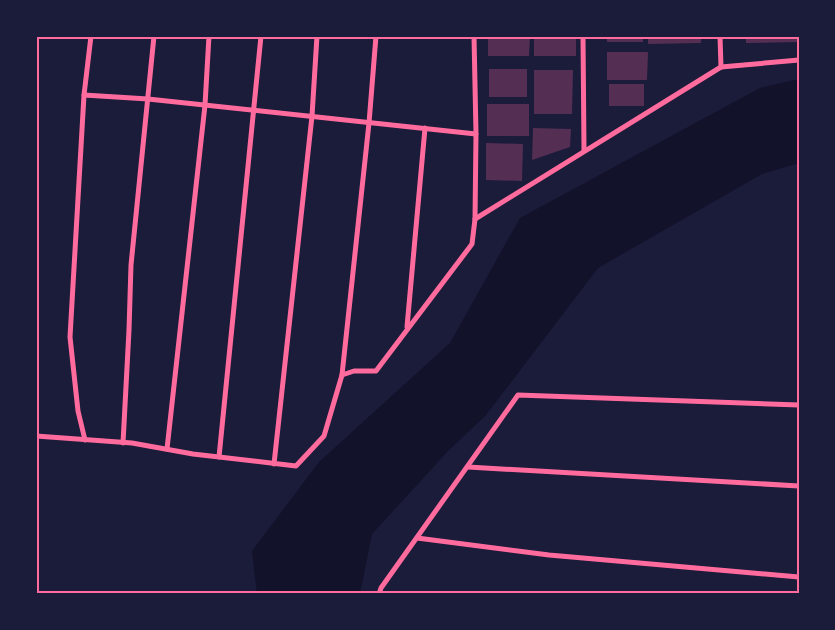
<svg xmlns="http://www.w3.org/2000/svg" width="835" height="630" font-family="Rubik,sans-serif">
	<rect width="100%" height="100%" fill="#1b1b3a"/>
	<polygon fill="#12122b" points="799,79 799,163 762,174 598,268 486,415 448,451 372,534 360,594 257,594 252,551 319,462 450,343 520,218 760,88"/>
	<g fill="#542f53">
		<polygon points="488,36 530,36 529,56 488,56"/>
		<rect x="534" y="36" width="42" height="20"/>
		<rect x="607" y="36" width="36" height="6"/>
		<polygon points="648,36 701,36 701,43 648,44"/>
		<polygon points="746,36 799,36 799,42 746,43"/>
		<polygon points="607,52 648,52 647,80 607,80"/>
		<rect x="489" y="69" width="38" height="28"/>
		<polygon points="534,70 573,70 572,114 534,114"/>
		<rect x="609" y="84" width="35" height="22"/>
		<rect x="487" y="104" width="42" height="32"/>
		<polygon points="533,128 571,129 570,147 532,160"/>
		<polygon points="486,143 523,144 522,181 486,180"/>
	</g>
	<g fill="none" stroke-linecap="round" stroke-linejoin="round">
		<g stroke="#ff6b9d" stroke-width="5">
			<polyline points="583,36 584,150"/>
			<polyline points="720,36 721,67"/>
			<polyline points="84,95 148,99 476,134 474,36"/>
			<polyline points="475,219 721,67 799,60"/>
			<polyline points="407,327 425,128"/>
			<polyline points="342,375 354,371 376,371 472,244 475,219 476,134"/>
			<polyline points="36,436 132,443 193,454 296,466 324,436 342,375 369,123 376,36"/>
			<polyline points="85,440 78,411 70,337 84,95 91,36"/>
			<polyline points="123,443 129,330 131,265 154,36"/>
			<polyline points="167,449 205,105 209,36"/>
			<polyline points="219,457 261,36"/>
			<polyline points="274,464 312,116 317,36"/>
			<polyline points="468,467 799,486"/>
			<polyline points="417,538 549,555 799,577"/>
			<polyline points="379,594 381,588 518,395 799,405"/>
		</g>
	</g>
	<rect width="835" height="630" fill="none" stroke="#1b1b3a" stroke-width="75"/>
	<rect x="38" y="38" width="760" height="554" fill="none" stroke="#ff6b9d" stroke-width="2"/>
</svg>
